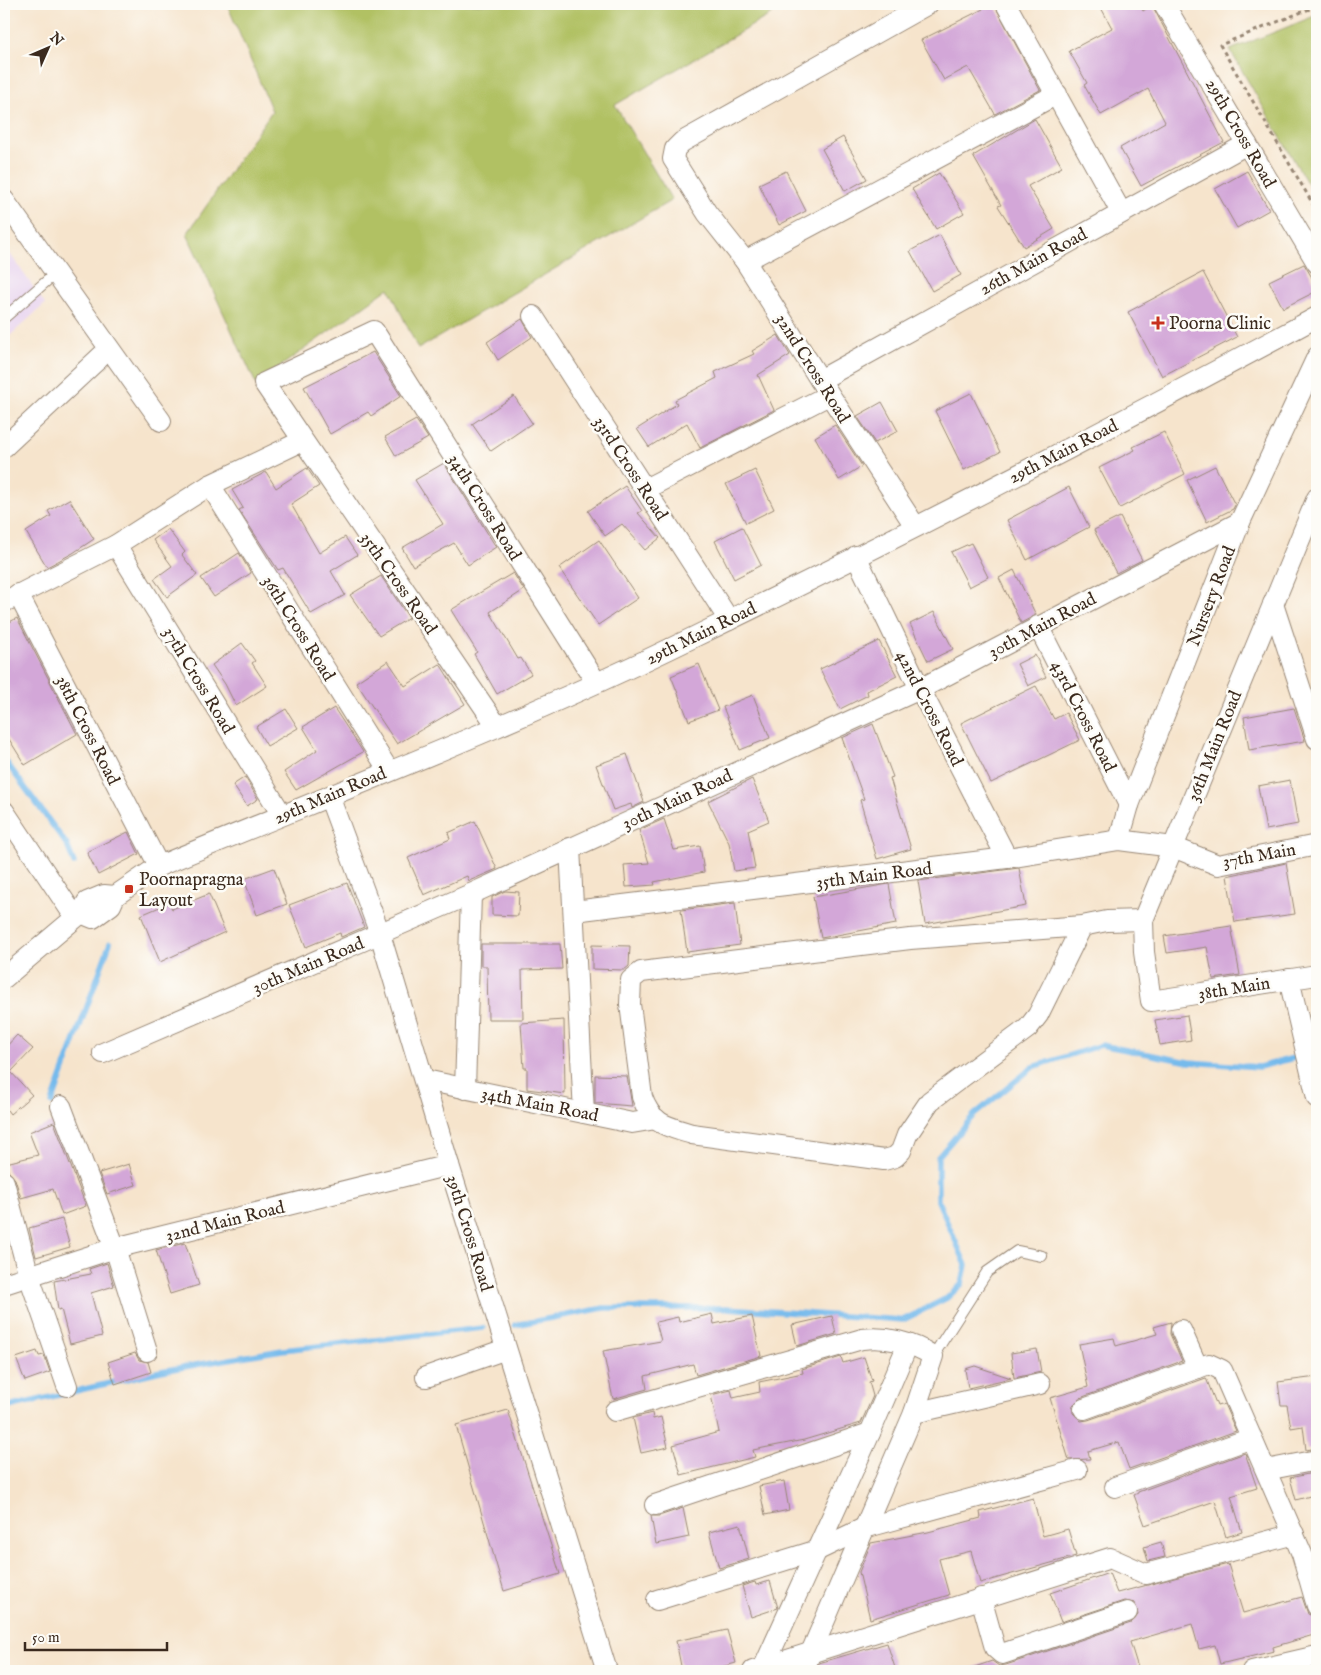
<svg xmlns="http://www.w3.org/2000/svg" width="1321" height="1675" font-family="'IM FELL English',serif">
	<rect width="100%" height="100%" fill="#fdfcf7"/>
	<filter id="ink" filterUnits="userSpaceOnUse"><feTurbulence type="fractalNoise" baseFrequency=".02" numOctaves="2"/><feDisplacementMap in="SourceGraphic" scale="10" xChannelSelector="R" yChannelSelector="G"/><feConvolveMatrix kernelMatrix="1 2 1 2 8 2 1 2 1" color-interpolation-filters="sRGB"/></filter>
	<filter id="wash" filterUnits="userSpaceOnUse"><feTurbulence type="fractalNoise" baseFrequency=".0096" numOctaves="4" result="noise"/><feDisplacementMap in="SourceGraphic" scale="20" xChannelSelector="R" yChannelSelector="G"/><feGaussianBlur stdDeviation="1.12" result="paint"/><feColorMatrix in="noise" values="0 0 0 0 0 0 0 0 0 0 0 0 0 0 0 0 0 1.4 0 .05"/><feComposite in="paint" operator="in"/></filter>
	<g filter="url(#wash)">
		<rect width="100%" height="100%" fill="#f6e4cc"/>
		<polygon fill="#e7d2ef" points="4,245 45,304 4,341"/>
		<g fill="#b1c164" stroke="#767641">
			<polygon points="227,4 789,4 615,105 672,200 418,349 389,288 256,384 187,234 272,111"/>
			<polygon points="1317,15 1317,200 1230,50"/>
		</g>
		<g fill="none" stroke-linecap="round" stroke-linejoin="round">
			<g stroke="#75baec" stroke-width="5.5">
				<polyline points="4,759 67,845 74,863"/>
				<polyline points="52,1103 110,943"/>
				<polyline points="515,1325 604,1308 727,1308 903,1320 947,1298 962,1284 966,1265 938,1201 938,1157 974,1115 1033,1067 1101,1045 1189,1062 1259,1067 1317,1052"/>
				<polyline points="4,1408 161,1371 282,1350 483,1328"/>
			</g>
		</g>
		<g id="blocks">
			<g fill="#d3a7d8">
				<polygon points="981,4 994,4 1040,90 995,114 968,67 944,80 921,40 983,9"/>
				<polygon points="1099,4 1139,4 1143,11 1152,5 1224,142 1141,186 1120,148 1165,122 1148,89 1101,115 1084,85 1087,83 1069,51 1112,28"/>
				<polygon points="1035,119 1062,167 1028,186 1054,229 1024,247 998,206 1001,205 973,156"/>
				<polygon points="843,137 867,179 845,191 822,149"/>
				<polygon points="786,171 806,211 779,225 759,184"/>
				<polygon points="1247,171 1269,210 1237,228 1215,189"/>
				<polygon points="939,173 964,213 936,229 912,189"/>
				<polygon points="940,235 961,275 932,291 910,251"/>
				<polygon points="1304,264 1317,286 1317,291 1283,308 1269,281"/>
				<polygon points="1203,272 1237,337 1162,376 1128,312"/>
				<polygon points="522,319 532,337 498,360 487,342"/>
				<polygon points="778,335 790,355 758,375 774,410 700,448 687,423 649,447 637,429 677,404 675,400 717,378 715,372 754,354 752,351"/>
				<polygon points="373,352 401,396 371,416 368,412 330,434 304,387"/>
				<polygon points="971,393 1000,452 964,470 935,411"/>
				<polygon points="514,396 532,423 491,451 472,424"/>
				<polygon points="882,402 898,431 875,443 857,416"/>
				<polygon points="416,420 428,438 396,456 385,437"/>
				<polygon points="835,425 862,466 839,480 815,437"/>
				<polygon points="1164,432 1185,474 1120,508 1099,468 1135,450 1133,447"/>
				<polygon points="444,463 496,547 468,565 454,543 413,566 402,548 443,524 415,480"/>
				<polygon points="1215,466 1235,505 1233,509 1207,522 1187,480"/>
				<polygon points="307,468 319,486 291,504 319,553 345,537 357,555 331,571 345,595 311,614 283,568 278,570 239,510 243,508 232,490 266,472 276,488"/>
				<polygon points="755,470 774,509 746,523 726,484"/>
				<polygon points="625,486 642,511 638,513 660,538 645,550 622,524 605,536 588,511"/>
				<polygon points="1069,487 1089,527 1027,560 1007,520"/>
				<polygon points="69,499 94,539 73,553 47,567 26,532 51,516 48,511"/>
				<polygon points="1120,517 1142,560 1116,573 1094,530"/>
				<polygon points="742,527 761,565 734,579 715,541"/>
				<polygon points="168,529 185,552 182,555 197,575 167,597 154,579 172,566 153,540"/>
				<polygon points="599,540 638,598 598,625 559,568"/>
				<polygon points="971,543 988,577 969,587 951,552"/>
				<polygon points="239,553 251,573 214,597 201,578"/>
				<polygon points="1014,570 1036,615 1021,623 999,578"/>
				<polygon points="513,573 524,590 490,612 518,659 521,658 531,674 497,694 474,654 477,652 451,610"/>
				<polygon points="381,576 409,618 379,636 350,595"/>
				<polygon points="934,612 953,649 928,661 910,624"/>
				<polygon points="17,618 77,734 25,765 4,731 4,625"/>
				<polygon points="879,641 897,676 867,691 868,695 840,709 820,669"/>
				<polygon points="242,643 255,661 252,663 267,686 236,706 225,684 212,665"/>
				<polygon points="1035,655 1046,677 1028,686 1017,664"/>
				<polygon points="388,661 405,686 440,664 465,704 397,744 356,682"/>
				<polygon points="699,664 718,710 689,721 671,676"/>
				<polygon points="1036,686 1054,719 1066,713 1080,740 991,783 961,723"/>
				<polygon points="753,695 770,738 740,750 723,707"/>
				<polygon points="334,708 363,752 296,790 284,772 317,750 303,727"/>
				<polygon points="1294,708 1305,741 1249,750 1244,717"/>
				<polygon points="286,709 298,728 267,746 256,727"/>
				<polygon points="873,724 893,777 890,778 911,849 877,859 860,800 864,799 842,738"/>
				<polygon points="627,754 644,802 632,808 631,804 613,810 596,765"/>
				<polygon points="245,777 258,799 247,806 233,785"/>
				<polygon points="752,779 769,821 748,830 755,868 734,871 729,843 708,801"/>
				<polygon points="1290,780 1298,824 1266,830 1258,786"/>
				<polygon points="664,819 674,850 700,846 704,872 654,882 655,885 626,887 624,865 649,863 639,830"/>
				<polygon points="475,821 497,869 469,881 467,876 424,895 408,858 450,839 448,833"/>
				<polygon points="128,832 139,854 98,875 87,852"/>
				<polygon points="1286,863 1295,914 1235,922 1227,876"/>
				<polygon points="274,868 287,904 257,915 244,879"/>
				<polygon points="1019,868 1026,906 925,924 918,881"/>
				<polygon points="347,883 364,927 341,937 340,933 306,947 289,905"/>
				<polygon points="889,884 896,924 821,938 813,897"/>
				<polygon points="505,891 519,892 518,916 492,915 492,897"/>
				<polygon points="209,894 225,932 160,962 141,915 169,903 172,909"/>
				<polygon points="735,903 740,945 687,952 681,910"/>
				<polygon points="1231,926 1240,975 1213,979 1207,947 1167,953 1164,936"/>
				<polygon points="481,944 560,944 562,969 522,970 523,1019 488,1019 487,966 481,966"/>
				<polygon points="592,945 630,946 629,966 624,970 592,969"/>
				<polygon points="1187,1015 1191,1040 1160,1045 1155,1020"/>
				<polygon points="564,1020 565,1094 527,1089 527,1068 524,1068 521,1023"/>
				<polygon points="17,1035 33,1049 11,1072 32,1095 10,1114 4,1106 4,1049"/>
				<polygon points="595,1075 627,1076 632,1106 595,1103"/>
				<polygon points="54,1122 86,1206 62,1215 53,1189 21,1198 15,1179 8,1171 6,1163 38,1155 29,1132"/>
				<polygon points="129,1164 136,1185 107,1194 99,1173"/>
				<polygon points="62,1219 70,1247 36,1257 29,1228"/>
				<polygon points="185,1243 199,1285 170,1294 156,1250"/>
				<polygon points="107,1263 114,1286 91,1293 102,1336 70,1344 61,1309 58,1310 54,1281 91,1274 89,1269"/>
				<polygon points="712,1314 714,1324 752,1316 761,1356 696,1375 693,1364 645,1376 647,1389 613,1399 603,1351 661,1341 656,1322 678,1317 679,1322"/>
				<polygon points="832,1316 836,1334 797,1346 792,1325"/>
				<polygon points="1171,1322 1170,1334 1182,1361 1080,1398 1072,1406 1073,1413 1081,1421 1088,1420 1206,1378 1217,1406 1224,1404 1236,1431 1129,1469 1119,1442 1088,1451 1090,1459 1069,1460 1050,1398 1088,1387 1079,1344 1114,1338 1116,1346 1157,1334 1154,1327"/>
				<polygon points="1037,1349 1041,1372 1014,1378 1011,1353"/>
				<polygon points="37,1351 39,1356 44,1355 50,1372 25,1381 16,1358"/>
				<polygon points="135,1353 139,1360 148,1362 151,1372 115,1384 108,1362"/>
				<polygon points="841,1357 843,1363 864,1357 872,1381 869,1382 873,1396 861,1423 804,1440 753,1450 755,1457 681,1475 673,1445 719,1432 711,1395 731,1390 733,1398 760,1392 759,1382 803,1373 802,1369"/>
				<polygon points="975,1366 1011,1378 968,1388 965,1369"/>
				<polygon points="1317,1377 1317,1448 1306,1450 1303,1426 1291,1428 1287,1405 1281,1405 1278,1382"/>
				<polygon points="508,1410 560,1574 504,1591 456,1425"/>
				<polygon points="652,1413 653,1419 661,1417 668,1447 641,1453 633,1418"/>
				<polygon points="1245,1453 1257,1488 1231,1496 1242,1532 1226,1537 1215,1501 1145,1525 1134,1495 1138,1493 1138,1492"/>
				<polygon points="1317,1472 1317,1494 1296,1500 1290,1478"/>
				<polygon points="784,1481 789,1510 765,1515 759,1486"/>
				<polygon points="1033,1498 1043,1536 1068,1529 1076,1556 980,1583 971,1551 939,1559 949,1595 870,1619 859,1572 871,1543 928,1532 981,1518 980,1512"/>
				<polygon points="683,1508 689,1537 656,1544 651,1516 659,1516"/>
				<polygon points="740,1524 749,1559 719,1568 709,1532"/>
				<polygon points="1161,1542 1165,1557 1148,1561 1144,1547"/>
				<polygon points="1228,1564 1243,1613 1302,1597 1308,1614 1317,1618 1317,1634 1273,1647 1274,1651 1220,1664 1215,1645 1199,1649 1192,1624 1130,1642 1139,1671 973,1671 972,1668 992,1661 999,1666 1006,1665 1131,1623 1138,1615 1135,1603 1124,1601 1061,1622 1050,1593 1109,1573 1117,1593"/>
				<polygon points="770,1581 778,1608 751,1617 742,1586 755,1582 756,1585"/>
				<polygon points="727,1630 736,1663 714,1669 713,1667 682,1671 676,1641"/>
				<polygon points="887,1643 896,1671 816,1671 819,1663"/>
			</g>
		</g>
	</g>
	<g filter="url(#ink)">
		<use href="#blocks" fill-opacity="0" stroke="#988775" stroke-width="1"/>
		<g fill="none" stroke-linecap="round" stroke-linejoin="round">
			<g stroke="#988775" stroke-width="12">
				<g id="service">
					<polyline points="4,318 56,273"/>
					<polyline points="933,1356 987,1272 1017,1251 1042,1256"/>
				</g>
			</g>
			<g stroke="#988775" stroke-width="22">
				<g id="minor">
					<polyline points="1006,4 1121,212"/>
					<polyline points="1164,4 1317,263"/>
					<polyline points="4,200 161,421"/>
					<polyline points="745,261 1057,94"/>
					<polyline points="533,316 729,620"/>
					<polyline points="820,380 1247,144"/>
					<polyline points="4,447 109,349"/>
					<polyline points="210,485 389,771"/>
					<polyline points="645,489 829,395"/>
					<polyline points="1317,498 1143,920 1144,952 1151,1001 1317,975"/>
					<polyline points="915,526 820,380 745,261 707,213 673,159 675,149 682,142 928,4"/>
					<polyline points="116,545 282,815"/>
					<polyline points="856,556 920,689 1007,858"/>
					<polyline points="18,594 159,866"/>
					<polyline points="4,602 116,545 210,485 302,441"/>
					<polyline points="1273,604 1317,739"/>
					<polyline points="1038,626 1129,805"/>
					<polyline points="497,726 264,383 374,331 596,682"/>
					<polyline points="329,796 380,934 449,1165 607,1671"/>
					<polyline points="4,811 75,917"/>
					<polyline points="1119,840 1129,805 1240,522 1317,357"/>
					<polyline points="570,848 584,1113"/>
					<polyline points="574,911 1007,858 1119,840 1173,847 1218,865 1317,845"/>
					<polyline points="81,913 93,918 111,905 115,896"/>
					<path d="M1082 926 910 939 641 972 631 980 630 1004 642 1097C652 1125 666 1126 692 1134L884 1160 895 1157 901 1151 907 1135 930 1101 1028 1028 1038 1015 1082 926 1107 921 1143 920"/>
					<path d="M4 978 81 913 87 902 104 895 115 896 159 866C337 792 519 723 692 638 903 536 1111 428 1317 317"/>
					<polyline points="1289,979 1317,1098"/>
					<polyline points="103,1053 471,894 920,689 1240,522"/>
					<polyline points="425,1080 632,1123 656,1119"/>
					<polyline points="465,1089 471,894"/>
					<polyline points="61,1106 115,1248 147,1351"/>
					<polyline points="4,1182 29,1276 67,1386"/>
					<polyline points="4,1284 115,1248 449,1165"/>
					<polyline points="1181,1330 1198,1368"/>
					<polyline points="426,1377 506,1349"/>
					<polyline points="1084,1409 1209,1364 1222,1370 1302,1554 1317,1606"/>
					<path d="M615 1411 862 1339C886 1336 912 1342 933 1356L914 1413 803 1671"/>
					<polyline points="914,1413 1040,1384"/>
					<polyline points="1266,1470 1317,1460"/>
					<polyline points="1115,1487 1252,1438"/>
					<polyline points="655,1505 870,1433"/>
					<polyline points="981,1598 995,1648 1002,1654 1127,1612"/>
					<polyline points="657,1600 818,1550 864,1528 1077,1470"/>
					<polyline points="753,1671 1110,1558 1146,1574 1294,1534"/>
					<polyline points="762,1671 870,1433 908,1344"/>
					<polyline points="1252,1671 1317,1656"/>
				</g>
			</g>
			<polyline stroke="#988775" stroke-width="3" stroke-dasharray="4 4" stroke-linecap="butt" points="1317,6 1220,45 1317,211"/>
			<use href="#service" stroke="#fff" stroke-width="10"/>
			<use href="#minor" stroke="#fff" stroke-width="20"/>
		</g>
	</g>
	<g fill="#c8321e" stroke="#fdfcf7" stroke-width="2">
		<path d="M1155.5 315.5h5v5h5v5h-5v5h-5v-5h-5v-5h5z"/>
		<rect x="124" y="884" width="10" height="10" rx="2.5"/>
	</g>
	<g text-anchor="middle" stroke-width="5" stroke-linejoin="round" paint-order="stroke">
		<g font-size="18" fill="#3b2a1e" stroke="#fdfcf7">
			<text transform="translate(1241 133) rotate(60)" y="6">29th Cross Road</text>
			<text transform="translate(1033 261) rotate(-29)" y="6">26th Main Road</text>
			<text transform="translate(813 368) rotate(58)" y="6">32nd Cross Road</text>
			<text transform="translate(1063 451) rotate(-27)" y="6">29th Main Road</text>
			<text transform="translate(631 468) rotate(57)" y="6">33rd Cross Road</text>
			<text transform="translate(485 507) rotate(58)" y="6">34th Cross Road</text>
			<text transform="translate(399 583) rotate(55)" y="6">35th Cross Road</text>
			<text transform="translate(1211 596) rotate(-69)" y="6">Nursery Road</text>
			<text transform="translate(1042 625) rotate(-28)" y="6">30th Main Road</text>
			<text transform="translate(299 628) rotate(58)" y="6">36th Cross Road</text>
			<text transform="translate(701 633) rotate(-26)" y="6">29th Main Road</text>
			<text transform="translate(199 680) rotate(59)" y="6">37th Cross Road</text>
			<text transform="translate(930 708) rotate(63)" y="6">42nd Cross Road</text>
			<text transform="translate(1084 716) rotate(63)" y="6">43rd Cross Road</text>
			<text transform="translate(88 730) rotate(63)" y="6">38th Cross Road</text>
			<text transform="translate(1214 746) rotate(-68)" y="6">36th Main Road</text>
			<text transform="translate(330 795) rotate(-23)" y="6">29th Main Road</text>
			<text transform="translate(677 799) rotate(-25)" y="6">30th Main Road</text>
			<text transform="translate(1259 855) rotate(-10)" y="6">37th Main</text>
			<text transform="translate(874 875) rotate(-7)" y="6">35th Main Road</text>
			<text transform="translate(308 965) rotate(-23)" y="6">30th Main Road</text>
			<text transform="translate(1234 988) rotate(-9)" y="6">38th Main</text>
			<text transform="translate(540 1104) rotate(11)" y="6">34th Main Road</text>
			<text transform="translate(225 1221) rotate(-14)" y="6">32nd Main Road</text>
			<text transform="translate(470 1233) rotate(73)" y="6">39th Cross Road</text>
		</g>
		<g font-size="18" fill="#3b2a1e" stroke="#fdfcf7" text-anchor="start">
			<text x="1169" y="329">Poorna Clinic</text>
			<text x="139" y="885">Poornapragna<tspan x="139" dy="21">Layout</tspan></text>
		</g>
	</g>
	<rect width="1321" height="1675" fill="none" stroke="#fdfcf7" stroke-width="20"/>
	<g transform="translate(48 48) rotate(45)" stroke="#fdfcf7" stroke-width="4" paint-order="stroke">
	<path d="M0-4L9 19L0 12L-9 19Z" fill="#3b2a1e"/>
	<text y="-8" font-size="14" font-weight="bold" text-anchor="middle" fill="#3b2a1e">N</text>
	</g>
	<path d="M25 1642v8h142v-8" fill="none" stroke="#3b2a1e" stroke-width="2.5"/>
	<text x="32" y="1642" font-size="15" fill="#3b2a1e" stroke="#fdfcf7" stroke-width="4" paint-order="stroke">50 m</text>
</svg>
